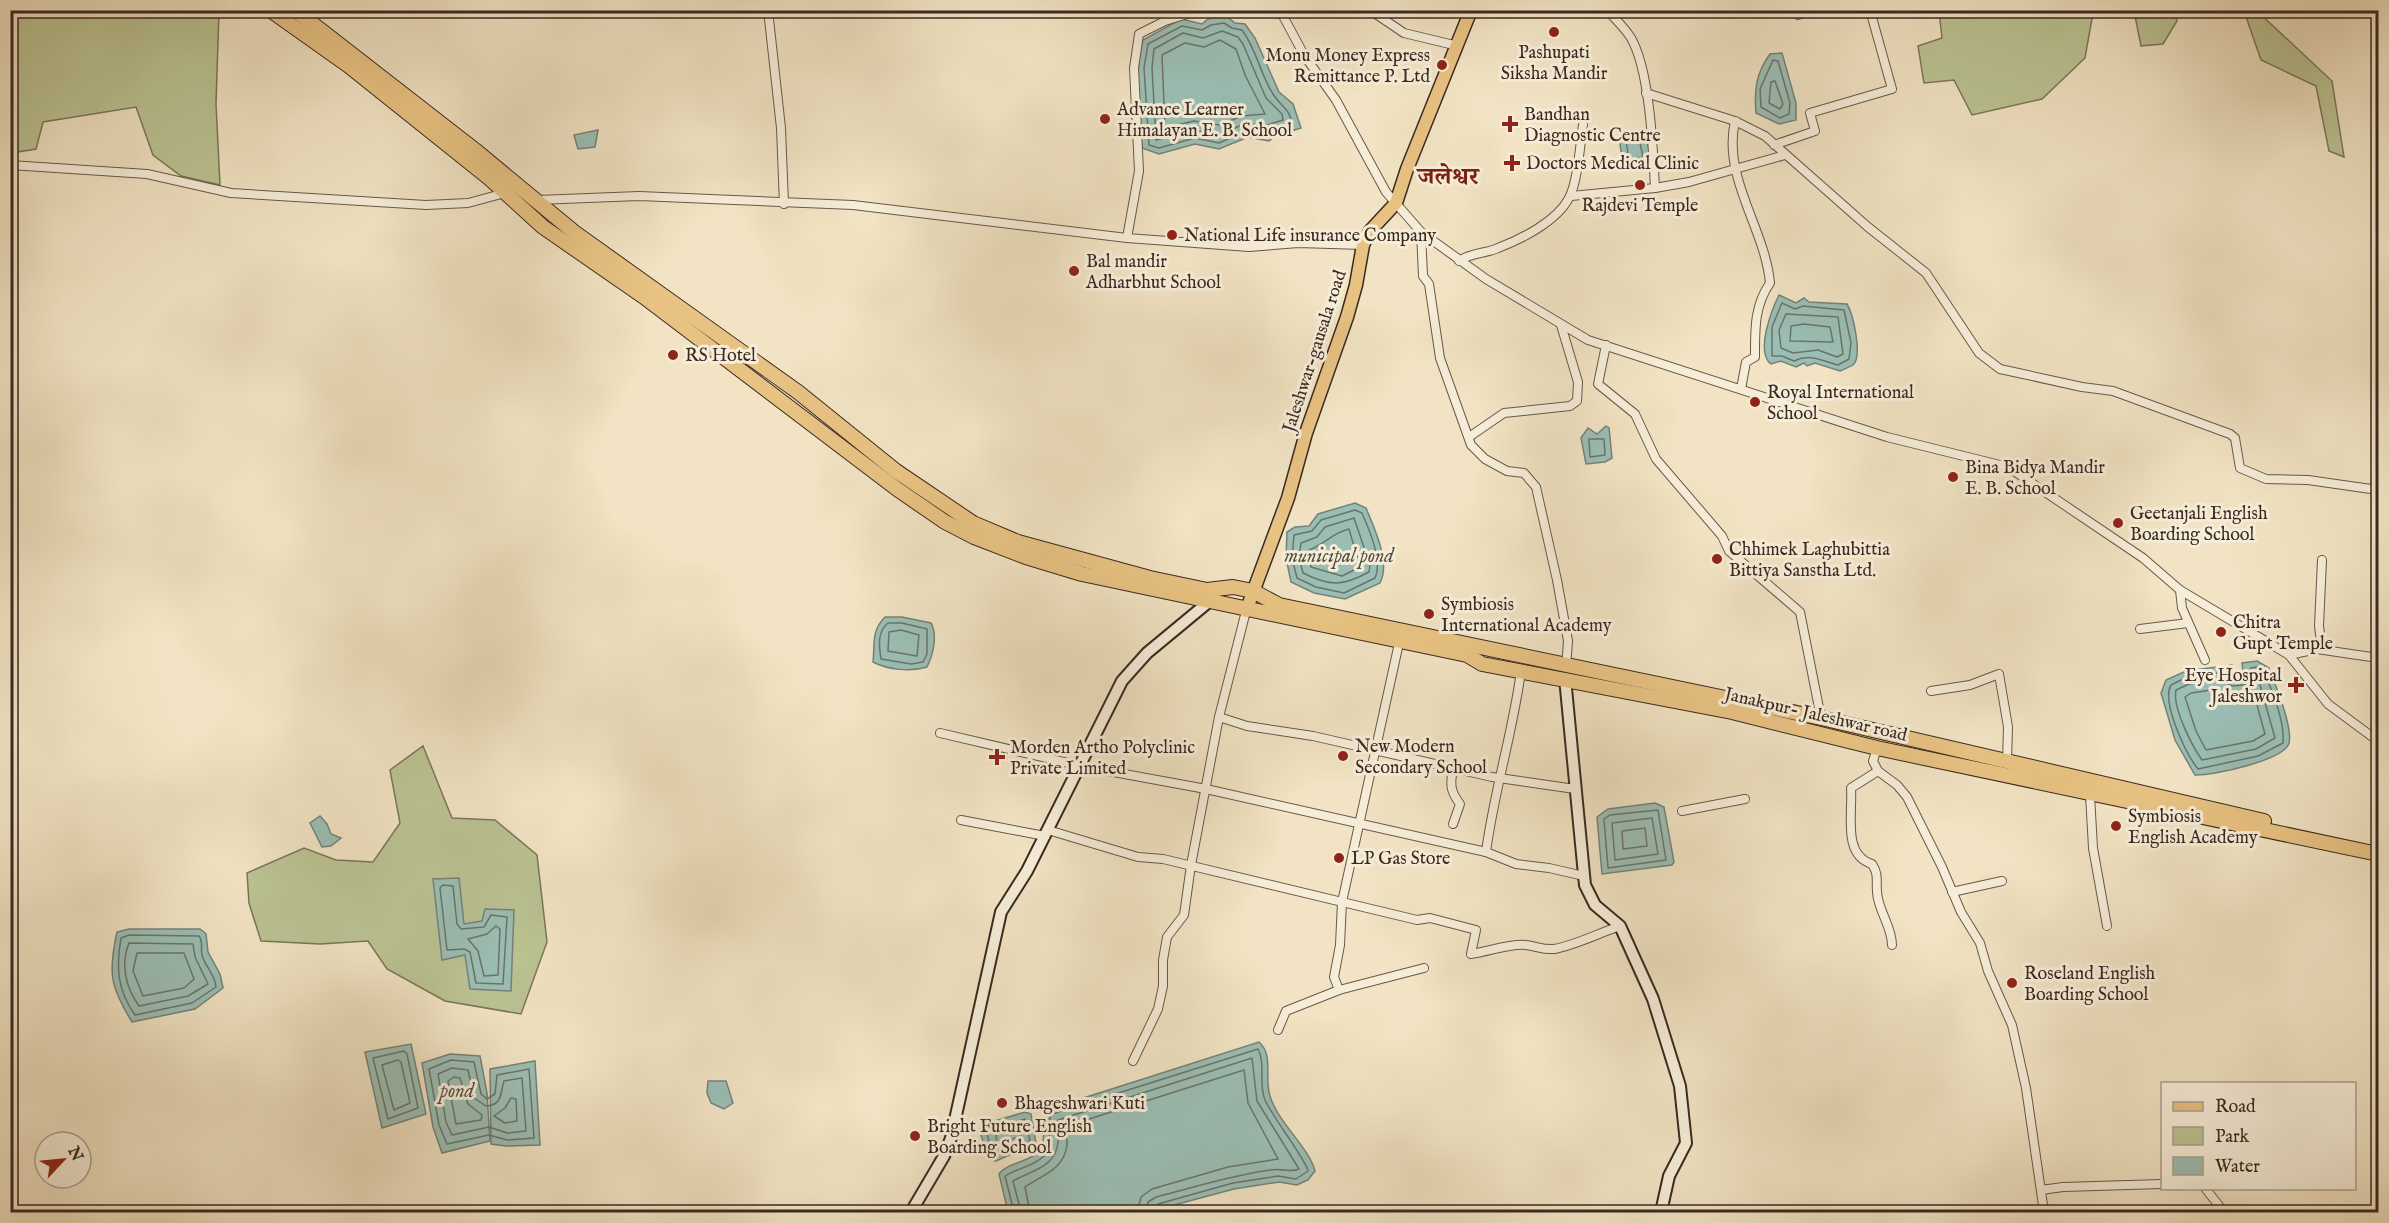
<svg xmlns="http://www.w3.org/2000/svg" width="2389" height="1223" font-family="'IM FELL English','Noto Serif Devanagari',serif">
	<rect width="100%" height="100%" fill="#f1e3c3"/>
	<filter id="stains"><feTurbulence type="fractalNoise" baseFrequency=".00333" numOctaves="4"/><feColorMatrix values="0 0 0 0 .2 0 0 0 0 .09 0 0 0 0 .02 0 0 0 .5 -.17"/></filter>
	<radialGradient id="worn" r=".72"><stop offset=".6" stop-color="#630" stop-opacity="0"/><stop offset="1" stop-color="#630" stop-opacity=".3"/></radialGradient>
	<g fill="#bbc393" stroke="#7a765a" stroke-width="1.5">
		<polygon points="11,10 219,11 216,104 220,185 181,176 153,155 136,107 43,122 36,149 11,153"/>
		<polygon points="1939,11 1939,10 2105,11 2093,13 2085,58 2042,99 1972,115 1954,80 1924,83 1918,46 1942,38"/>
		<polygon points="2134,11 2174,11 2177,21 2163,44 2141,46"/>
		<polygon points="2244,11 2257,11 2332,81 2344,157 2329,151 2316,86 2261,60"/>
		<polygon points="423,746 452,818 495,820 537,855 547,942 521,1014 445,1001 387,969 368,941 320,944 261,941 249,903 247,873 304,848 336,860 373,862 400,823 390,770"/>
	</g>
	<g fill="#9bbeb4" stroke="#74827a" stroke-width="1.5">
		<path d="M1226 16 1235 23 1245 24 1255 38 1279 92 1293 104 1301 128 1275 136 1269 141 1248 137 1219 149 1195 144 1159 154 1142 148C1138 123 1135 63 1143 40L1181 19 1202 24 1208 19Z"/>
		<path d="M1782 53 1796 103V120L1779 124 1756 113C1754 90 1756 73 1770 54Z"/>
		<polygon points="598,130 595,147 578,149 574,135"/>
		<polygon points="1644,130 1651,156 1647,162 1629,168 1623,164 1619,138 1623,131"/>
		<path d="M1779 295 1796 303 1804 298 1809 302 1847 304C1853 314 1863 356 1853 365 1850 367 1844 369 1840 371L1815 363 1807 366 1804 363 1796 367 1781 361 1771 364C1755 352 1772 309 1779 295Z"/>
		<polygon points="1606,426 1609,428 1612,458 1605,462 1586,464 1581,438 1588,428 1597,434"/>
		<path d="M1355 503 1366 508C1374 528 1391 562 1380 583L1345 599 1314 593 1291 582 1286 558 1287 532 1295 527 1309 526 1318 514Z"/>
		<path d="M885 617H902L931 623C938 635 933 655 927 667 911 672 888 670 873 662 875 644 871 631 885 617Z"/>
		<path d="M2257 661 2269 668C2275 684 2293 727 2289 743 2285 760 2212 776 2195 775L2175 740 2161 693 2166 680 2186 671 2232 665 2234 673 2243 672 2242 663Z"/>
		<polygon points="1655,803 1664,807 1674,862 1672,865 1602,874 1597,817 1608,809"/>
		<polygon points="320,816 327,824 331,834 341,838 331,846 322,847 310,823"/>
		<polygon points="459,878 464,924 482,921 485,909 514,910 511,991 470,989 465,955 442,960 433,879"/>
		<path d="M129 929H200L206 934 208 952 220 974 223 988 195 1009 132 1022C110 986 108 973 117 932Z"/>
		<path d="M1259 1042C1274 1055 1264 1079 1270 1096 1278 1123 1309 1147 1315 1171L1308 1180 1297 1185 1279 1182 1234 1189 1148 1212H1008L999 1174C1006 1163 1031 1162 1043 1149L1044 1115 1049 1109Z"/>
		<polygon points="411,1044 426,1114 382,1128 365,1052"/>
		<polygon points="450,1054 480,1056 487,1093 490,1141 442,1153 433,1127 422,1063"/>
		<polygon points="535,1061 540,1145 506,1146 491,1144 490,1069"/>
		<polygon points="708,1081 726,1081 733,1103 724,1109 711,1103 707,1093"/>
		<polygon points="1025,1112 1031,1114 1036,1143 996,1161 990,1160 979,1130 985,1124"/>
	</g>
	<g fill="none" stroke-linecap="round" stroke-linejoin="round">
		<g stroke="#6a746b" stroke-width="1.5">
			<path d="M1224 23 1232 28 1242 30C1257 50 1260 74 1273 94 1281 107 1291 109 1292 125L1268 134 1246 131 1219 143 1195 138 1159 148 1149 145 1144 68 1148 44 1182 26 1202 30 1211 25Z"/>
			<polygon points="1222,31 1238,37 1243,44 1266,98 1282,114 1283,120 1267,125 1244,124 1219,135 1195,130 1156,140 1152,68 1154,49 1183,33 1203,38"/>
			<polygon points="1220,40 1236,49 1245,75 1265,114 1242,116 1219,125 1194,121 1165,128 1162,55 1185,43 1204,47"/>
			<polygon points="1773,60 1778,61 1790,103 1789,114 1780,118 1761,107 1760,89"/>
			<polygon points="1775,81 1783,104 1780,109 1769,103 1771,82"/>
			<polygon points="1628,137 1639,138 1643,157 1629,160 1626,140"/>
			<path d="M1782 303 1795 309 1803 306 1844 310 1851 343 1849 359 1838 365C1822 361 1811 353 1794 361L1782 356H1772V327Z"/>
			<polygon points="1786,314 1838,317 1843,354 1837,357 1818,350 1793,353 1781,348 1779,330"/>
			<polygon points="1804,324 1830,327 1833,342 1790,341 1791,326"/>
			<polygon points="1589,439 1604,439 1605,455 1590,457"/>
			<path d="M1355 510 1362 513C1369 529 1383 561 1375 578L1344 593 1316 587 1297 578 1292 558 1294 535 1312 531 1321 520Z"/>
			<path d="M1354 518 1370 565 1369 572C1343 586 1331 587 1303 573L1299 557 1301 543 1317 537 1325 527Z"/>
			<path d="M1349 529 1360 567 1342 576 1311 567 1309 550C1325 544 1332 533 1349 529Z"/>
			<path d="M888 623H902L927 629V654L923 662 911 664 881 659C879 646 877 632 888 623Z"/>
			<polygon points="901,630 919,635 917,656 888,651 889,632"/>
			<path d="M2257 667 2264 671C2272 691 2285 721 2283 743L2258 756 2198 769C2186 754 2161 702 2171 685L2187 677 2225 672 2233 679 2243 678 2251 668Z"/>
			<path d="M2258 678 2275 738 2256 749 2202 760C2192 746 2172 707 2176 690L2189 684 2221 680 2232 686 2244 685Z"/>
			<polygon points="2218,689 2232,695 2254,694 2265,734 2253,741 2206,750 2196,731 2185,697 2191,693"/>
			<polygon points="1658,810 1666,860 1608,868 1604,819 1610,815"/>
			<polygon points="1652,818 1658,854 1615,860 1612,823"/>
			<polygon points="1645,828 1647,846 1623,849 1622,831"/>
			<polygon points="443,885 453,886 457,924 461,929 484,927 491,915 507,917 503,984 476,983 470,952 464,949 447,950 440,888"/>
			<polygon points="496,926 500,929 498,975 484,976 478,951 468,939 487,934"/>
			<path d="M129 935 199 936C204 943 200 947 202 955 205 967 215 974 216 987L192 1003 135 1015C117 990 116 967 121 938Z"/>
			<path d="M129 943 193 944 195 957 208 984 188 996 139 1006C126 988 120 964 129 943Z"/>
			<polygon points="137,953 184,953 194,979 184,988 143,996 133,971"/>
			<polygon points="404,1051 407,1054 418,1108 388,1119 373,1058"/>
			<polygon points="398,1060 401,1062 410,1103 394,1110 382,1065"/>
			<polygon points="451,1060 474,1062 481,1094 487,1099 495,1094 497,1075 529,1069 534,1138 507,1140 489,1135 447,1144 439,1125 429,1069"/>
			<path d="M452 1068 468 1070 474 1098 486 1106C503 1105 500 1093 504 1081L522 1078 526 1131 507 1133 489 1127 452 1135 446 1122 438 1074Z"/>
			<polygon points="454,1077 460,1078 468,1104 482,1115 481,1120 456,1124 448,1081"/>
			<polygon points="511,1098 516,1099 517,1121 505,1123 494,1116 505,1108"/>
			<polygon points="1025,1119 1030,1141 993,1154 986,1131"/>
			<polygon points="1019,1128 1021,1136 997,1144 996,1135"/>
			<path d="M1014 1212 1005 1176C1017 1168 1033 1167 1044 1156 1057 1144 1043 1126 1052 1114L1258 1049C1266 1064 1258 1084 1265 1100 1272 1116 1308 1163 1308 1171L1296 1179 1278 1176 1233 1183 1158 1204 1153 1212"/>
			<path d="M1021 1212 1013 1181C1030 1171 1055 1168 1058 1143 1059 1135 1055 1127 1058 1120L1252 1058 1257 1101 1299 1169C1291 1173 1281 1168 1271 1170 1232 1175 1195 1187 1156 1197L1148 1202 1146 1212"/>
			<path d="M1030 1212 1025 1187C1042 1175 1064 1170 1067 1145 1067 1138 1066 1132 1067 1126L1244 1070 1248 1103 1278 1159 1228 1167 1152 1189 1141 1197 1137 1212"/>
		</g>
		<g stroke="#68584a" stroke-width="10">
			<g id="street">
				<polyline points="768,10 781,128 784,204"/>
				<polyline points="1250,10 1282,14 1287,10"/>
				<polyline points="1370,10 1404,33 1458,46"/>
				<polyline points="1792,10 1798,15 1816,10"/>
				<polyline points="1282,14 1304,55 1336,100 1386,192 1421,232 1486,279 1588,340 1887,437 2008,467 2143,558 2180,590 2289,655 2328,704 2378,741"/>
				<polyline points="1646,93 1735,121 1765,136 1868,227 1926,273 1979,353 2000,369 2082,387 2113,391 2230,434 2235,438 2240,468 2266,479 2308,480 2378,490"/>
				<path d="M1735 121C1722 178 1765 228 1770 283 1754 306 1755 330 1755 357L1746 362 1741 389"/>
				<polyline points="1774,145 1815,131 1810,113 1892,89 1870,10"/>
				<polyline points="10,165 147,174 231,193 426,205 468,203 505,193"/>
				<polyline points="1655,188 1689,182 1785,155"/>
				<path d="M1571 196 1655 188C1653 149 1650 71 1631 38 1625 28 1615 19 1607 10"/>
				<polyline points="537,200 639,196 853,205 1127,238 1249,247 1298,243 1363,245"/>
				<polyline points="1421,232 1423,276 1429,284 1440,358 1471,445 1485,459 1507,471 1524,473 1536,487 1557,580 1568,641 1566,667"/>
				<polyline points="1127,238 1139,171 1134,68 1139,34 1165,21 1200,10"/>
				<path d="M1459 261C1472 252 1485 254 1498 248 1522 239 1557 221 1569 198 1578 181 1580 144 1583 125"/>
				<polyline points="1606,345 1598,384 1635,414 1656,459 1722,536 1729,551 1800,612 1821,718"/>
				<polyline points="1469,437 1504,413 1570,406 1577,401 1578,382 1561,325"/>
				<polyline points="2180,590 2182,608 2205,660"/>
				<polyline points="2140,629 2188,623"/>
				<polyline points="1399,643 1342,902 1340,945 1334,977 1339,990 1424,968"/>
				<polyline points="2322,649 2319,626 2322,560"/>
				<polyline points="2289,655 2317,649 2378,658"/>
				<path d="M1521 671C1513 732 1494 791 1486 852L1516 864 1549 868 1584 876"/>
				<polyline points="1931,691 1970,685 1999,674 2008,727 2007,761"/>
				<polyline points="1219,717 1247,726 1313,736 1492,777 1575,789"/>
				<polyline points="940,733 1081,766 1206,789 1486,852"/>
				<polyline points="1877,748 1873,761 1878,771 1897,785 1907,797 1942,867 1961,912 1980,943 1988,971 2012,1025 2026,1088 2044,1212"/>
				<path d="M1453 769C1450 784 1450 791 1460 804L1453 824"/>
				<path d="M1878 771 1851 788C1853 813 1842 855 1872 864 1879 875 1876 880 1877 892 1878 911 1892 926 1892 945"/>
				<polyline points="2090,795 2093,848 2107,926"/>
				<polyline points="1682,811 1745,799"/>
				<polyline points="961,820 1045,836"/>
				<path d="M1048 830 1138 857 1163 859 1417 920 1430 918 1476 930 1471 954C1488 952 1510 943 1526 945 1536 946 1543 950 1554 949 1576 945 1599 933 1620 926"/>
				<polyline points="1952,892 2002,881"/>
				<polyline points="1278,1030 1286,1011 1339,990"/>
				<polyline points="1133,1061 1158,1009 1163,986 1163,960 1167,937 1184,915 1191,865 1219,717 1246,611"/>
				<polyline points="2205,1188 2224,1212"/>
				<polyline points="2041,1190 2063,1187 2162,1184"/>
			</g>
		</g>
		<g stroke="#3a2922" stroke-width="14">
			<g id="secondary">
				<polyline points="1565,678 1585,885 1595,905 1620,926 1653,999 1680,1086 1686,1143 1669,1176 1661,1212"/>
				<polyline points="911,1212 944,1156 951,1138 1001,912 1027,871 1122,681 1147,653 1211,600"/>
			</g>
		</g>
		<g stroke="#3a2922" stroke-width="15">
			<polyline id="primary" points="1246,611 1288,498 1306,433 1347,317 1356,285 1363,245 1370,231 1396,203 1407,169 1471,10"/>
		</g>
		<g stroke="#3a2922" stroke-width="16">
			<g id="highway">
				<polyline points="270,10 349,66 489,178 543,227 644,297 897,489 945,522 974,537 1026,557 1082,574 1467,655 1482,664 1732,712 1877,748 2378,854"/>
				<polyline points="295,10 475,150 574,232 798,392 896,471 973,523 1018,542 1150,578 1207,590 1233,587 1253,591 1279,605 1821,718 2264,821"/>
			</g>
		</g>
		<use href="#street" stroke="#f6edd8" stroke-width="8"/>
		<use href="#secondary" stroke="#f6edd8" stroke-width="10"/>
		<use href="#primary" stroke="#e8c282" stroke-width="12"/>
		<use href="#highway" stroke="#e8c282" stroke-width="14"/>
	</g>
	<g fill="#8f2418" stroke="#f6edd8" stroke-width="2">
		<circle cx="1554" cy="32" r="6"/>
		<circle cx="1442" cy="65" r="6"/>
		<circle cx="1105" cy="119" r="6"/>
		<path d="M1507 115h6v6h6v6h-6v6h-6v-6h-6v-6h6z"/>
		<path d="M1509 154h6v6h6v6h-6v6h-6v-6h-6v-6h6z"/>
		<circle cx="1640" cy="185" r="6"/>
		<circle cx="1172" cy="235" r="6"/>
		<circle cx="1074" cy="271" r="6"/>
		<circle cx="673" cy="355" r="6"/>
		<circle cx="1755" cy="402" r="6"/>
		<circle cx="1953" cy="477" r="6"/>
		<circle cx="2118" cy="523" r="6"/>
		<circle cx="1717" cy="559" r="6"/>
		<circle cx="1429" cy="614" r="6"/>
		<circle cx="2221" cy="632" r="6"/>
		<path d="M2293 676h6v6h6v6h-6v6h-6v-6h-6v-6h6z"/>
		<circle cx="1343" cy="756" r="6"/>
		<path d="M994 748h6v6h6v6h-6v6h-6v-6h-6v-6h6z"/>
		<circle cx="2116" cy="826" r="6"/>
		<circle cx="1339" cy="858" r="6"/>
		<circle cx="2012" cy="983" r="6"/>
		<circle cx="1002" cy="1103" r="6"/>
		<circle cx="915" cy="1136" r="6"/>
	</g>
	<g text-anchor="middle" stroke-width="6" stroke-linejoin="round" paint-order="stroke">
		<g font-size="18" fill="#3a2922" stroke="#f6edd8" text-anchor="start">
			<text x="1554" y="58" text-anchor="middle">Pashupati<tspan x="1554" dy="21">Siksha Mandir</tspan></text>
			<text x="1430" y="61" text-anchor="end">Monu Money Express<tspan x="1430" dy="21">Remittance P. Ltd</tspan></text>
			<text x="1117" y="115">Advance Learner<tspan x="1117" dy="21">Himalayan E. B. School</tspan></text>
			<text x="1524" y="120">Bandhan<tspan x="1524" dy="21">Diagnostic Centre</tspan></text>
			<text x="1526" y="169">Doctors Medical Clinic</text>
			<text x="1640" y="211" text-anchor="middle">Rajdevi Temple</text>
			<text x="1184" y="241">National Life insurance Company</text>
			<text x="1086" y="267">Bal mandir<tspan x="1086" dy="21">Adharbhut School</tspan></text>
			<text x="685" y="361">RS Hotel</text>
			<text x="1767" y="398">Royal International<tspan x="1767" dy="21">School</tspan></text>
			<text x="1965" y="473">Bina Bidya Mandir<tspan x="1965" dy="21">E. B. School</tspan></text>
			<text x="2130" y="519">Geetanjali English<tspan x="2130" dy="21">Boarding School</tspan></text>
			<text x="1729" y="555">Chhimek Laghubittia<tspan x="1729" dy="21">Bittiya Sanstha Ltd.</tspan></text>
			<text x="1441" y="610">Symbiosis<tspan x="1441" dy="21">International Academy</tspan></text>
			<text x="2233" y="628">Chitra<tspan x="2233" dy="21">Gupt Temple</tspan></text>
			<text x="2282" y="681" text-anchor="end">Eye Hospital<tspan x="2282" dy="21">Jaleshwor</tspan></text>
			<text x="1355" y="752">New Modern<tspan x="1355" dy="21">Secondary School</tspan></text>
			<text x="1010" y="753">Morden Artho Polyclinic<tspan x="1010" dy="21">Private Limited</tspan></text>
			<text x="2128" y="822">Symbiosis<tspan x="2128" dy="21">English Academy</tspan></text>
			<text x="1351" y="864">LP Gas Store</text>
			<text x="2024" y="979">Roseland English<tspan x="2024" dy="21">Boarding School</tspan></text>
			<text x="1014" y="1109">Bhageshwari Kuti</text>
			<text x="927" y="1132">Bright Future English<tspan x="927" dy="21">Boarding School</tspan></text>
		</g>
		<g font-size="18" fill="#3a2922" stroke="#f6edd8">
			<text transform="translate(1314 351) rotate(-72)" y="6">Jaleshwar-gausala road</text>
			<text transform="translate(1816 714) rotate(13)" y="6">Janakpur- Jaleshwar road</text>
		</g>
		<g font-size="20" font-style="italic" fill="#524e46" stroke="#f6edd8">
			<text x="1339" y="562">municipal pond</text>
			<text x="457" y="1097">pond</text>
		</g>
		<g font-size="24" font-weight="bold" fill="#7a1f14" stroke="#f6edd8">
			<text x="1448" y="184">जलेश्वर</text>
		</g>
	</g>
	<rect width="2389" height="1223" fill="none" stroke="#f1e3c3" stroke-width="36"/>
	<rect x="12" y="12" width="2365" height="1199" fill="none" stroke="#3a2922" stroke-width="3"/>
	<rect x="18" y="18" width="2353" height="1187" fill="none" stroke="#3a2922" stroke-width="1.5"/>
	<rect x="2161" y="1082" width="195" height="108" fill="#f6edd8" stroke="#ab9f8f" stroke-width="1.5"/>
	<rect x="2173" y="1102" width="30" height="9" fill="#e8c282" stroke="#ab9f8f" stroke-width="1.5"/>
	<text x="2215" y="1112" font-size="18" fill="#3a2922">Road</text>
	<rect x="2173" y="1127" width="30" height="18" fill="#bbc393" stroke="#ab9f8f" stroke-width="1.5"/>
	<text x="2215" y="1142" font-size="18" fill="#3a2922">Park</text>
	<rect x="2173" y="1157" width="30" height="18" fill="#9bbeb4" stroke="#ab9f8f" stroke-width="1.5"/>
	<text x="2215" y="1172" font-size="18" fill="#3a2922">Water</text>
	<g transform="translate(63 1160) rotate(64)"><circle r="28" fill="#f6edd8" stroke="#ab9f8f" stroke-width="1.5"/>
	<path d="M0-4.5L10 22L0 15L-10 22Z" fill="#8f2418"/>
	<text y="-9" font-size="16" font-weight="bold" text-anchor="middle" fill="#3a2922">N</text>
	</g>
	<rect width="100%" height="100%" filter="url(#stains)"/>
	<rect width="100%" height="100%" fill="url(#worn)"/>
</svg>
